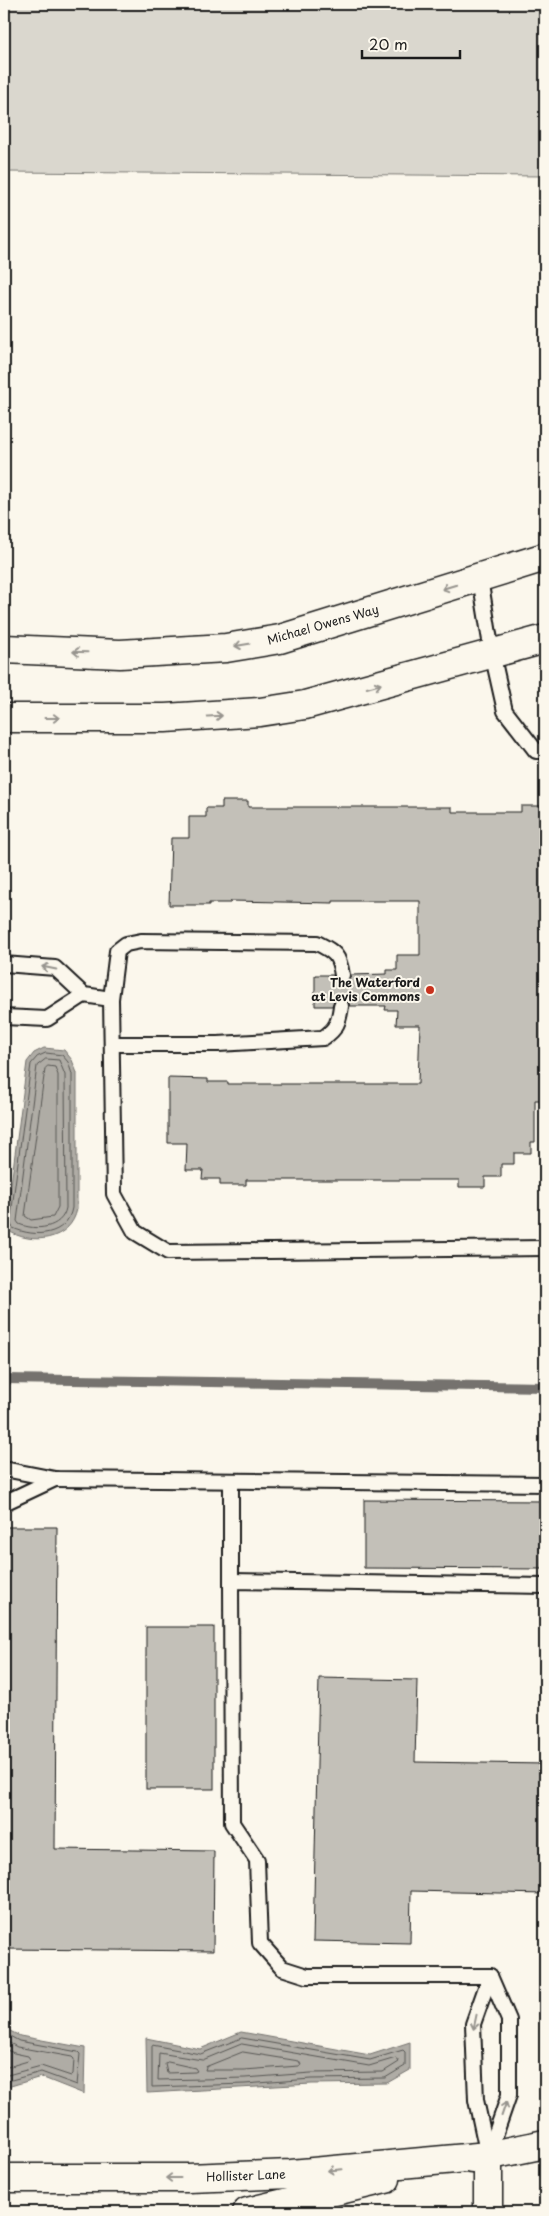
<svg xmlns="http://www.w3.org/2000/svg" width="549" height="2216" font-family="'Playpen Sans',sans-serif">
	<rect width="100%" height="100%" fill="#fbf7ec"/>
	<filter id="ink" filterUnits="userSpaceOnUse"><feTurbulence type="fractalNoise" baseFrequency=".02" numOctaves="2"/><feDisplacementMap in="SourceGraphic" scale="10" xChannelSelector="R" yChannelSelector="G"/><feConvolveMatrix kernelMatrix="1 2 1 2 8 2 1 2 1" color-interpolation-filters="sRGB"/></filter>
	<g filter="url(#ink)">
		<polygon fill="#dad7ce" stroke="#7b7a75" points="4,4 545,4 545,176 4,172"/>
		<g fill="#afaca5" stroke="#74726e">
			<path d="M44 1048 64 1050 72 1060 77 1073V1209C71 1241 31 1246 7 1230L6 1223 27 1062 34 1053Z"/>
			<polygon points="4,2028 20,2036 85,2048 84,2094 41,2077 4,2088"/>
			<polygon points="241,2032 370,2055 410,2042 410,2070 387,2083 312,2084 147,2093 146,2038 200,2049"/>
		</g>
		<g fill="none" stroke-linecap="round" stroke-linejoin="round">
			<g stroke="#575653" stroke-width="1">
				<path d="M46 1053 62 1055 68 1062 72 1074V1208C67 1236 35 1238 13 1228L10 1223 31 1064 37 1057Z"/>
				<path d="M46 1059 59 1060 65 1075 66 1208C62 1229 35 1231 19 1224L17 1221 37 1066Z"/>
				<polygon points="48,1066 55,1067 58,1075 58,1207 53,1217 31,1220 25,1216 45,1069"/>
				<polyline points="4,2033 19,2041 78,2052 80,2054 77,2085 41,2072 4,2082"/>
				<polygon points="242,2038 370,2060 403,2050 405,2052 405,2066 385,2078 311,2079 245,2084 152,2087 152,2045 200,2054"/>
				<polyline points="4,2040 17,2047 72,2057 74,2059 73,2074 71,2076 41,2066 4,2076"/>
				<polygon points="242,2044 369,2066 396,2058 399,2062 383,2072 311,2073 245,2078 158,2080 159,2053 202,2060"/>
				<polyline points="4,2049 14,2053 28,2056 30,2059 28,2061 4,2068"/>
				<polygon points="243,2052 299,2061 301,2065 299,2066 244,2070 205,2070 206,2067"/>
				<polygon points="168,2062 195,2068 197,2071 195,2072 167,2073 165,2064"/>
			</g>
			<polyline stroke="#74726e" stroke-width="10" points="4,1379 545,1387"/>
		</g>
		<g fill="#c3c0b8" stroke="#1c1c1c">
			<polygon points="222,801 248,801 248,807 452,807 452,812 521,812 521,806 545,806 545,1100 535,1100 535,1142 531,1142 531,1153 514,1153 514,1164 501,1164 501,1177 485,1177 485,1187 459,1187 459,1180 246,1180 246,1185 220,1185 220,1179 202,1179 203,1170 186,1170 187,1143 168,1143 168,1078 208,1079 208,1082 228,1082 228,1084 418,1084 420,1025 396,1025 397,1010 385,1010 386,1006 350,1006 347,999 343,997 334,1000 332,1006 315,1006 315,975 333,975 336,981 344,983 348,981 351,975 387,974 387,970 397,970 397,955 420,955 420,901 333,901 333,903 231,901 230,903 209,903 209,905 169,905 171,838 189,838 189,817 206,817 206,808 222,808"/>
			<polygon points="364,1500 545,1501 545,1569 364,1568"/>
			<polygon points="4,1527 57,1527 55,1849 214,1851 213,1951 4,1949"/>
			<rect x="146" y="1627" width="68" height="162"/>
			<polygon points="319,1678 417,1680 415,1762 545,1764 545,1894 411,1891 410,1943 313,1941"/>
		</g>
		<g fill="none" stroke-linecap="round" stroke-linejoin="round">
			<g stroke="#1c1c1c" stroke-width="18">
				<g id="service">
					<polyline points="480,578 492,653 505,711 536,751 545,751"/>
					<polyline points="4,964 55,968 84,995 111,999"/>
					<path d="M342 975C339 955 335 952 317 943L141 941 126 944 117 951 111 999 114 1194 135 1232 168 1252 545 1248"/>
					<polyline points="4,1017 47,1019 84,995"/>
					<path d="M113 1044H218L323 1038C337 1029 339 1021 341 1006"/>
					<polyline points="4,1469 55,1479 545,1484"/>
					<polyline points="231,1481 231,1581"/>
					<polyline points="4,1503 55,1479"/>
					<polyline points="490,1976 307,1976 282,1968 260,1943 257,1860 232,1823 231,1581 545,1586"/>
					<polyline points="488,2156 509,2095 509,2020 490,1976"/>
					<polyline points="488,2156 476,2100 473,2024 490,1976"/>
				</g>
			</g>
			<g stroke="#1c1c1c" stroke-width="31">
				<g id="minor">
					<polyline points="4,649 120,654 226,648 280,639 545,557"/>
					<polyline points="4,718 165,718 260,712 305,705 545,639"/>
					<polyline points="472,2159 545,2144"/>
					<polyline points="4,2178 188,2178 291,2174 488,2156"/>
					<polyline points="247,2212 386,2179"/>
					<polyline points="488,2212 488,2156"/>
				</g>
			</g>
			<use href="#service" stroke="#fbf7ec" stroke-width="14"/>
			<use href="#minor" stroke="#fbf7ec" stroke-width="28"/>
		</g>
		<defs><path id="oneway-shaft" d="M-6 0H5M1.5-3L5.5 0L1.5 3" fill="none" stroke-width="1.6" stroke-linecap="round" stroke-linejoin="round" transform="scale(1.25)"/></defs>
		<g stroke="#97948e">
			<use href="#oneway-shaft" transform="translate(449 587) rotate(163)"/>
			<use href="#oneway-shaft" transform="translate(242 645) rotate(171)"/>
			<use href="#oneway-shaft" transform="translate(80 652) rotate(-178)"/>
			<use href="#oneway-shaft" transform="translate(374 686) rotate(-15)"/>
			<use href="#oneway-shaft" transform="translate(215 716) rotate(-3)"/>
			<use href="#oneway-shaft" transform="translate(52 718)"/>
			<use href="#oneway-shaft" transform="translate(49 968) rotate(-168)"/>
			<use href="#oneway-shaft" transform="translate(475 2022) rotate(102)"/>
			<use href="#oneway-shaft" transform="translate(504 2109) rotate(-71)"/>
			<use href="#oneway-shaft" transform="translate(335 2170) rotate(175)"/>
			<use href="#oneway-shaft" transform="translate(173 2178) rotate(180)"/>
		</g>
	</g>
	<circle fill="#c8321e" stroke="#fbf7ec" stroke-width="2" cx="430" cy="990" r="5"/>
	<g text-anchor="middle" stroke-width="4" stroke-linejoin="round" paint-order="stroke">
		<g font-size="12" fill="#1c1c1c" stroke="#fbf7ec">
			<text transform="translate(323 625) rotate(-16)" y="4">Michael Owens Way</text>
			<text transform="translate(246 2176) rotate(-2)" y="4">Hollister Lane</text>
		</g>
		<g font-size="12" font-weight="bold" fill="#1c1c1c" stroke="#fbf7ec" text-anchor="end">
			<text x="420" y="987">The Waterford<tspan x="420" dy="14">at Levis Commons</tspan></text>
		</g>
	</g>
	<rect width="549" height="2216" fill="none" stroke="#fbf7ec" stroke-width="20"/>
	<rect x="10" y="10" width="529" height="2196" fill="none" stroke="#1c1c1c" stroke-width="2" filter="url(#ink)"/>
	<path d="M362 50v8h98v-8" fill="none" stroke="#1c1c1c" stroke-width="2.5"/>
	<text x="369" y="50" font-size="15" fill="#1c1c1c" stroke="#fbf7ec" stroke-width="4" paint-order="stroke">20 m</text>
</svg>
